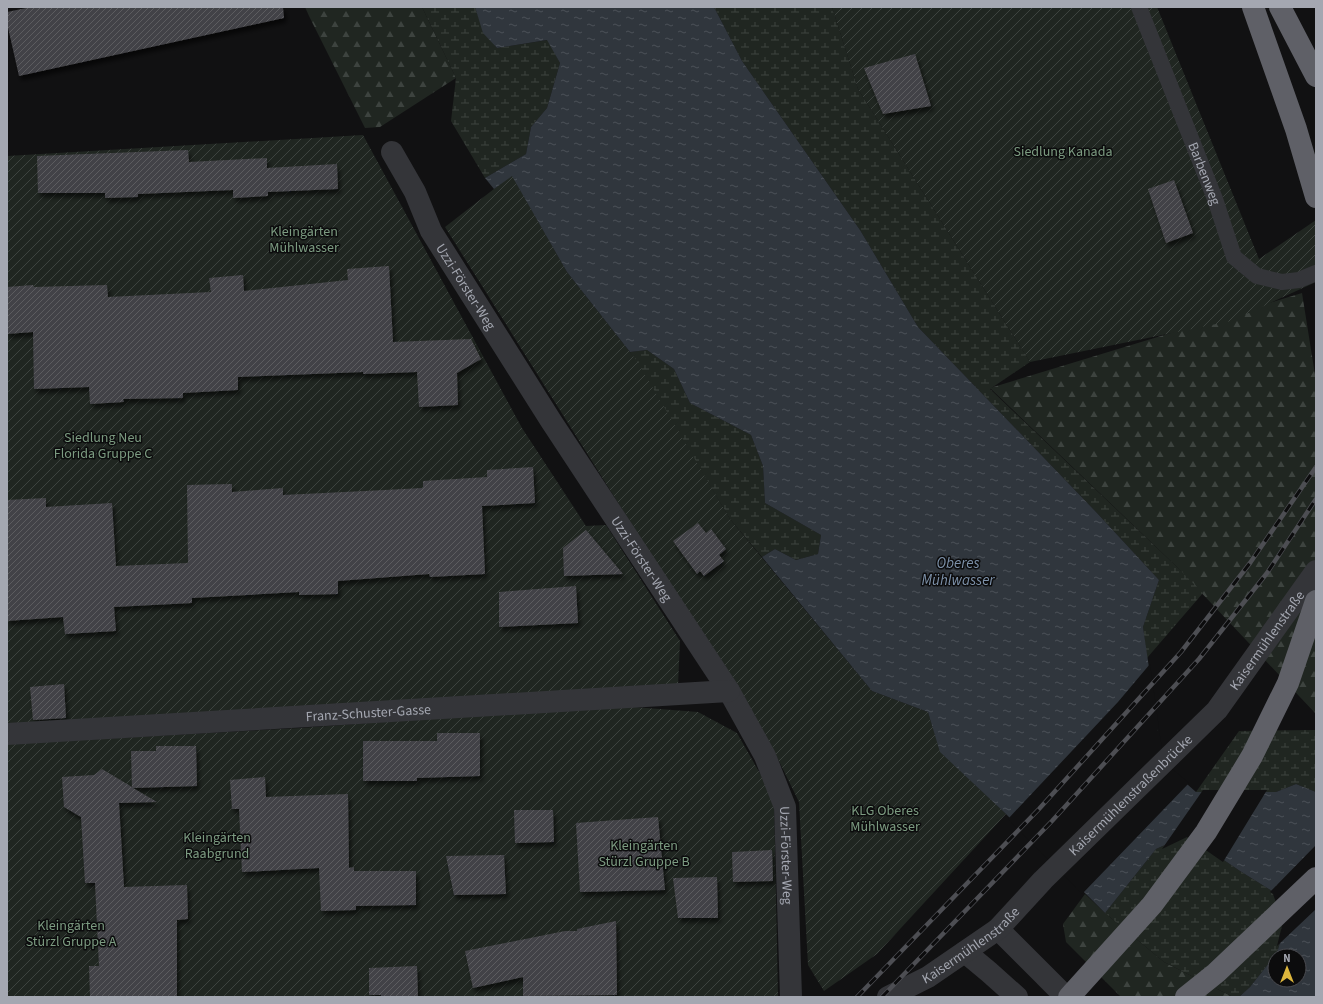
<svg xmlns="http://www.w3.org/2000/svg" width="1323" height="1004" font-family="'Source Sans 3',sans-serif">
	<defs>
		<pattern id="forest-firs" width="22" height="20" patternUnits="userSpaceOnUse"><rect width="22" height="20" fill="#202621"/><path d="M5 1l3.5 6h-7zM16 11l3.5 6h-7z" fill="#3d433f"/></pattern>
		<pattern id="wetland-marsh" width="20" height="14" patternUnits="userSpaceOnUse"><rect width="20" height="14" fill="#202621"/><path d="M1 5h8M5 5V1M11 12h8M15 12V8" fill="none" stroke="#3d433f"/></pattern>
		<pattern id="garden-furrows" width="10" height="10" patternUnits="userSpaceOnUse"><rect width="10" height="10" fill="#202621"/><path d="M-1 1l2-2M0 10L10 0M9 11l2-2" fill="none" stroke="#3d433f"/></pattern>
		<pattern id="water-ripples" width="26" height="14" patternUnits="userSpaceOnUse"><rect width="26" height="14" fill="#30363d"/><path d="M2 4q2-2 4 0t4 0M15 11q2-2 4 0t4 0" fill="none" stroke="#4b5057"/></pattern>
		<pattern id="building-hatch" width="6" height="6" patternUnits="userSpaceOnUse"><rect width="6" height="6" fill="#434347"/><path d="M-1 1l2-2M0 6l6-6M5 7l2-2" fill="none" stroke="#5b5b5f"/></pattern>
		<filter id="shadow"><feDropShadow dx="2.5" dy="4.5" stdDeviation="2" flood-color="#0009"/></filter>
	</defs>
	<rect width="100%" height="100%" fill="#111112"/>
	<g fill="url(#forest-firs)">
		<polygon points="305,7 422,7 456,78 380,127 365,128 309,16"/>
		<polygon points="1302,293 1316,381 1316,714 1177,567 990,388"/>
		<polygon points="1085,894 1105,913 1164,962 1233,997 1121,997 1066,942 1063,924"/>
	</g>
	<g fill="url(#wetland-marsh)">
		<polygon points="422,7 475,7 484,33 497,48 548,40 560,63 547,108 531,127 526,154 485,178 451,121 456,78"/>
		<polygon points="714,7 832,7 858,89 1030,362 990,389 1177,567 1203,593 1147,658 1143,627 1159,580 1097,513 918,327 860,230 742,61"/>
		<polygon points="647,350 674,369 690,403 751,435 763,466 765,503 821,535 818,554 796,560 775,549 762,557 730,519 630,352"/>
		<polygon points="1316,730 1316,792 1296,784 1276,792 1196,792 1239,731"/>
		<polygon points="1187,835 1240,871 1275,893 1286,921 1277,953 1250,987 1239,997 1233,997 1164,962 1105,913 1156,849"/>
	</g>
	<g fill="url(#garden-furrows)">
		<polygon points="832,7 1157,7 1259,259 1316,220 1316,282 1231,321 1030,362 858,89"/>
		<polygon points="363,135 522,428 586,526 606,525 680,641 678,686 7,726 7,156"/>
		<polygon points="512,175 567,272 637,361 730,519 872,691 928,712 941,752 1006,814 877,954 824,991 808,965 799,802 775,753 445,227"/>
		<polygon points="621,706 698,712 737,733 774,798 778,997 7,997 7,744 301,728 508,713"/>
	</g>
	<path fill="url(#water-ripples)" fill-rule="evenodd" d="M475 7H714L742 61 860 230 918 327 1097 513 1159 580 1143 627 1163 763 1196 792H1276L1296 784 1316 792V997H1239L1250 987 1277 953 1286 921 1275 893 1240 871 1187 835 1156 849 1105 913 1006 814 940 752 928 712 872 691 762 557 775 549 796 560 818 554 821 535 765 503 763 466 751 435 690 403 674 369 647 350 630 352 567 272 512 176 494 189 485 178 526 154 531 127 547 108 560 63 547 40 497 48 483 33ZM1275 956H1299V980H1275Z"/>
	<g fill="#111112">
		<polygon points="1150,664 1159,728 1157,731 1159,729 1164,762 1189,783 1082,894 1008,819 1118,702"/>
		<polygon points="1203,790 1267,790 1223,862 1187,837 1162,849"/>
		<polygon points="1316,845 1316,909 1277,946 1283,922 1273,894 1270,892"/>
	</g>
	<g fill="url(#building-hatch)" filter="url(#shadow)">
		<polygon points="31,7 283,7 284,18 19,76 7,23 7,12"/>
		<polygon points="915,54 931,106 883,114 864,68"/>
		<polygon points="188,150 189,162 267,158 267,168 337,164 338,189 268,192 268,196 233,198 233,190 138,194 138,197 105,198 105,193 38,193 37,156"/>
		<polygon points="1174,180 1193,233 1166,243 1148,189"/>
		<polygon points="389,266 393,342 471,339 481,359 457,373 458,405 419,407 417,372 363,374 363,372 238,377 238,390 183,393 183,398 123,399 124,402 90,404 89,387 34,389 33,332 7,334 7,287 33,285 34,287 107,285 108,297 211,292 209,278 243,275 244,291 348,280 347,269"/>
		<polygon points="533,467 535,503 482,506 485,574 430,577 429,574 338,581 338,594 299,595 299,592 192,598 192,603 114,607 116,631 65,634 63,617 7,621 7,500 46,498 46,507 112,503 116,566 188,563 187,485 232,484 232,492 283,488 283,495 365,491 423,488 423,481 487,477 487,470"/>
		<polygon points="698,523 706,533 711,529 726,549 719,555 724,561 704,576 700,571 697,574 673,541"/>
		<polygon points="586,530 623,574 564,576 563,548"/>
		<polygon points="576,586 578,623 499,627 499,592"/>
		<polygon points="64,684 66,718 33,720 30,687"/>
		<polygon points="437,733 480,733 480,776 417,778 417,781 363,781 363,741 437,741"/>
		<polygon points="156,746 196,746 197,786 133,788 157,802 119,803 124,887 187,885 188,919 177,920 177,997 90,997 89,966 99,966 95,883 85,883 81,817 64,807 62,777 94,775 102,769 132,787 131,751 156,751"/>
		<polygon points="265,777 266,797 348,794 349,868 354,867 354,871 416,871 416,905 356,906 356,910 321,911 319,868 242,872 239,809 232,809 230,780"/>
		<polygon points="514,810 553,810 554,842 515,843"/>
		<polygon points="658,817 665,890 580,892 576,823"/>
		<polygon points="772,850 773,881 733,882 732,852"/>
		<polygon points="504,855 506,894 454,895 446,856"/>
		<polygon points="717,877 718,918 678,918 673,878"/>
		<polygon points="616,921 617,995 523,996 523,977 473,988 465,951 565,931 577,931 577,929"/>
		<polygon points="417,966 418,997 381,997 381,995 369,995 369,968"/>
	</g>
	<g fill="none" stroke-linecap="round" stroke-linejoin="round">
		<path stroke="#343539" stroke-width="16" id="s1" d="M1139 7 1215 199 1234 257 1257 276 1282 282 1299 280 1316 273"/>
		<g stroke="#343539" stroke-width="22">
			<path id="s2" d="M392 152 415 192 431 231 551 421 729 691 765 756 785 807 791 997"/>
			<path id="s3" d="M7 734 729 691"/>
			<polyline points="998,929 1066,997"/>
			<polyline points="965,952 989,972 1017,997"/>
			<path id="s4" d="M888 997 928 977 998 929 1043 880 1217 710 1316 571"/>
		</g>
		<g stroke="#5f6067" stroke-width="22">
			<polyline points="1253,7 1296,129 1316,197"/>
			<polyline points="1280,7 1316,76"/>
			<polyline points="1069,997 1152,905 1206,832 1252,756 1288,683 1316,601"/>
			<polyline points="1186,997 1216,973 1316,878"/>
		</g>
		<g stroke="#4d4e53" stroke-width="4.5">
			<g id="rail">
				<polyline points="857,997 1039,809 1181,652 1250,563 1316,467"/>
				<polyline points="882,997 1052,821 1199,659 1267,573 1316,499"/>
			</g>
		</g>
		<use href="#rail" stroke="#0c0c0d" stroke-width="3" stroke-dasharray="9" stroke-linecap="butt"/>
	</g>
	<g text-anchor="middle" stroke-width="3" stroke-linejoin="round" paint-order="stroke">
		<g font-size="14" fill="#7c9b81" stroke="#0c0c0d">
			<text x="1063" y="156">Siedlung Kanada</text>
			<text x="304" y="236">Kleingärten<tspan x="304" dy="16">Mühlwasser</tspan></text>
			<text x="103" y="442">Siedlung Neu<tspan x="103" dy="16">Florida Gruppe C</tspan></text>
			<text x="885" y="815">KLG Oberes<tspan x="885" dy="16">Mühlwasser</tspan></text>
			<text x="217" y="842">Kleingärten<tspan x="217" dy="16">Raabgrund</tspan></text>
			<text x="644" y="850">Kleingärten<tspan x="644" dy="16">Stürzl Gruppe B</tspan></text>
			<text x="71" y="930">Kleingärten<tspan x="71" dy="16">Stürzl Gruppe A</tspan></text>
		</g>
		<g font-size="14" fill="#a4a7b1" stroke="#0c0c0d">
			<text dy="5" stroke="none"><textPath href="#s1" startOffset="179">Barbenweg</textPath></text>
			<text dy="5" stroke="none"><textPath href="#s2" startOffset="154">Uzzi-Förster-Weg</textPath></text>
			<text dy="5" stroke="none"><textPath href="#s2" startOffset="478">Uzzi-Förster-Weg</textPath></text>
			<text dy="5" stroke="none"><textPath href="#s4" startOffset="525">Kaisermühlenstraße</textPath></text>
			<text dy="5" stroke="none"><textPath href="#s3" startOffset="362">Franz-Schuster-Gasse</textPath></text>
			<text dy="5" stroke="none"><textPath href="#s4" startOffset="318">Kaisermühlenstraßenbrücke</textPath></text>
			<text dy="5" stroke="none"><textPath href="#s2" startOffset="814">Uzzi-Förster-Weg</textPath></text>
			<text dy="5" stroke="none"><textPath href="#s4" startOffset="98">Kaisermühlenstraße</textPath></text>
		</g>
		<g font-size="15" font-style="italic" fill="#7d91a9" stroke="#0c0c0d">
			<text x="958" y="568">Oberes<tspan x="958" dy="17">Mühlwasser</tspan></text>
		</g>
	</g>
	<rect width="1323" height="1004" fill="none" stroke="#a4a7b1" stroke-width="16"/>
	<g transform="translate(1287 968)"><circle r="19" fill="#0c0c0d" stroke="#494a4f"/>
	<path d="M0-3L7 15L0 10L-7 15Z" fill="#ddb63d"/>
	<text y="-6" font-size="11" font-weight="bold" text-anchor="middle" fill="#a4a7b1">N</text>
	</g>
</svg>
